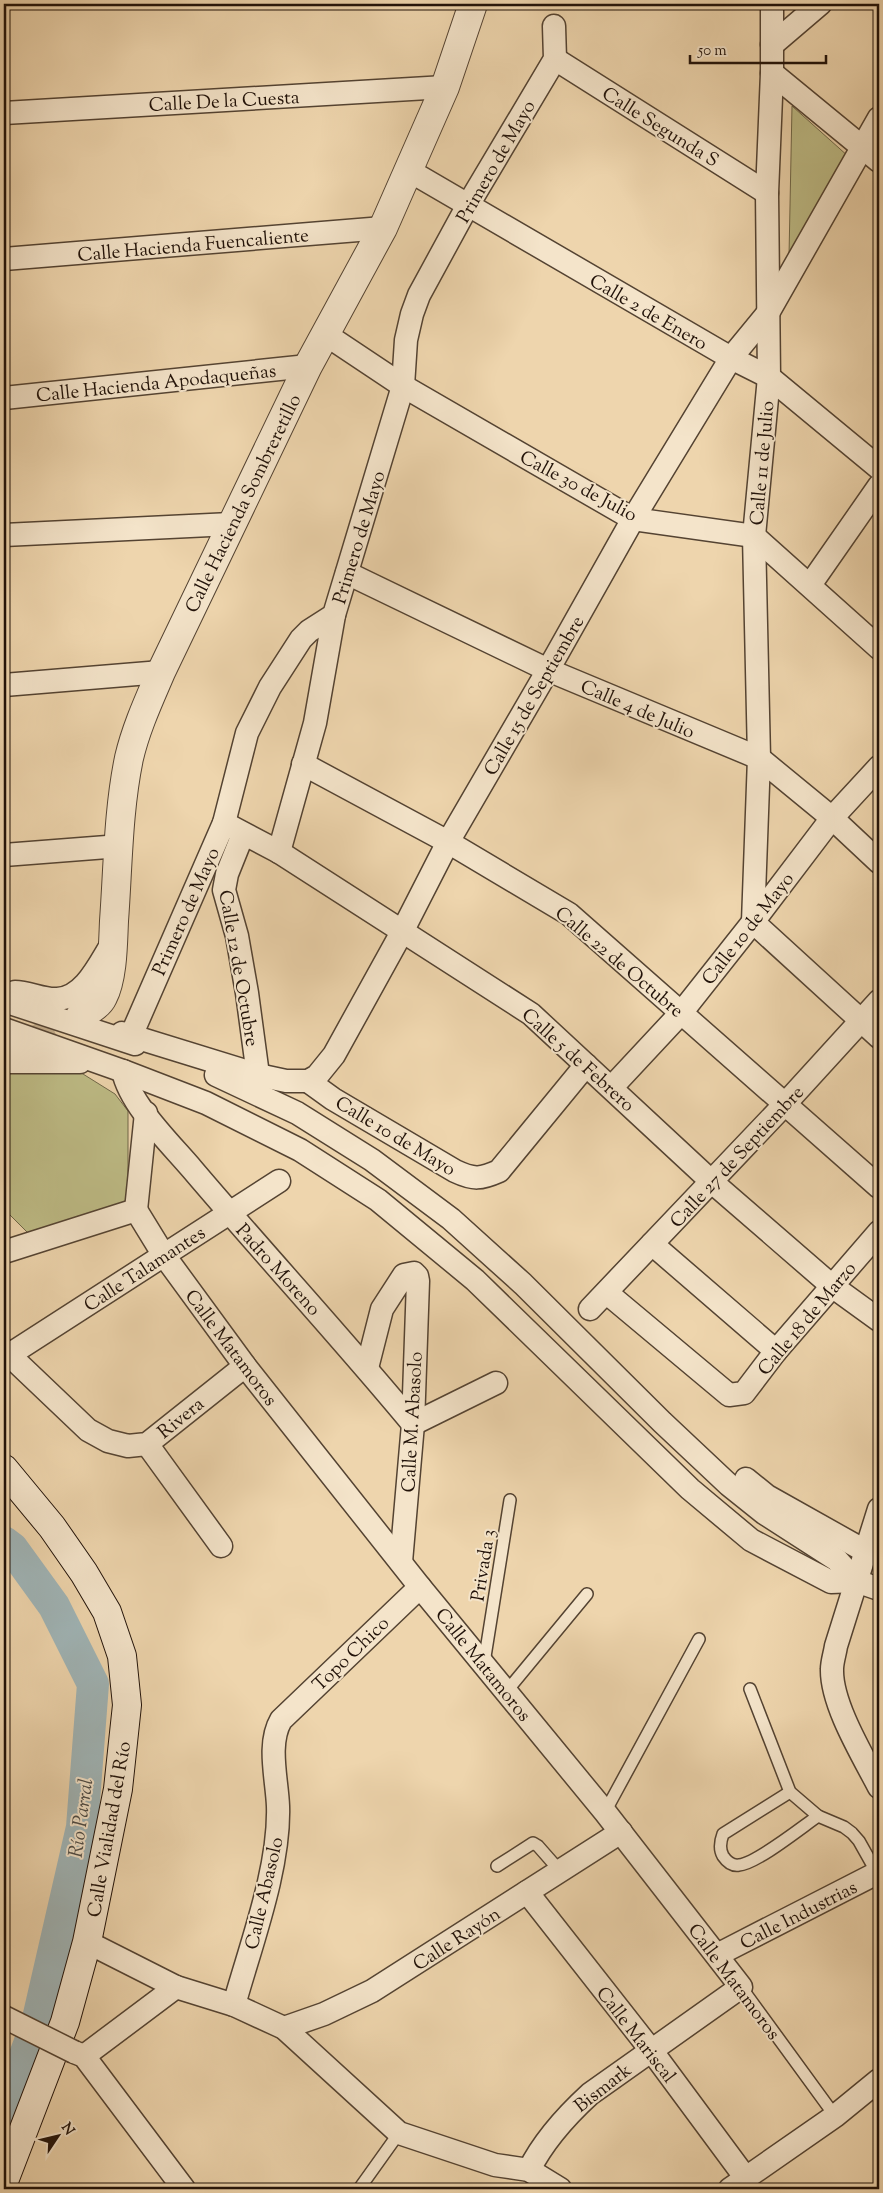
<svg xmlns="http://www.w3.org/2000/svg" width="883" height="2193" font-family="'Sorts Mill Goudy',serif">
	<rect width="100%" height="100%" fill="#eed5ad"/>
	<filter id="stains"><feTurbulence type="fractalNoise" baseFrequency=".004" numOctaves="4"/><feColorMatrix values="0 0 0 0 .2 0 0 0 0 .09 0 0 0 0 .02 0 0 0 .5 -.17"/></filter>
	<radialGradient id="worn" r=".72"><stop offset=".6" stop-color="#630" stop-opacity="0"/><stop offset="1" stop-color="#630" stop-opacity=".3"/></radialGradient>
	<g fill="#bebc86" stroke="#706748">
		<polygon points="792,106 849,157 789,256"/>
		<polygon points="59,1059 115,1094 128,1111 128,1205 28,1233 4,1209 4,1065"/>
	</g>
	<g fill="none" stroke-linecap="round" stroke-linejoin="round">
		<polyline stroke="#a0b5b7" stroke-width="32" points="4,1542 12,1548 54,1606 93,1684 82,1827 37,2023 4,2111"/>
		<polyline stroke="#c5ae8c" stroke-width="28" stroke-dasharray="28 14" stroke-linecap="butt" points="29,1043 80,1016"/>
		<g stroke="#544332" stroke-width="14">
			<g id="service">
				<polyline points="484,1663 510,1500"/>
				<polyline points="750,1689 790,1792 818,1816 844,1827 852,1833 859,1841 877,1873"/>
				<polyline points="506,1692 587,1594"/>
				<path d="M790 1792 723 1834C720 1842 719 1849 723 1856 727 1862 732 1866 739 1865 756 1864 802 1827 818 1816"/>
				<polyline points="605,1812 699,1639"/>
				<polyline points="497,1866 533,1843 538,1846 560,1871"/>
				<polyline points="741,1987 835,2116"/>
				<polyline points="359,2189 399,2133"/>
			</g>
		</g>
		<g stroke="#544332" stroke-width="25">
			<g id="minor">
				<polyline points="772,4 772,73 767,193 769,377 754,536 759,758 753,922 879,1037"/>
				<polyline points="772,45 820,4"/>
				<polyline points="555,59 767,193"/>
				<polyline points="772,73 879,161"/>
				<polyline points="4,113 445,87"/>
				<polyline points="408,170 731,358 769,377 879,468"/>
				<polyline points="4,259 383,228"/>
				<polyline points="325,334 403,386 633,519 754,536 879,648"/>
				<polyline points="4,398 308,366"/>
				<polyline points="4,535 231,524"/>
				<polyline points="347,573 548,670 759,758 832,818 879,862"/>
				<polyline points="810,585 879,486"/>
				<polyline points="4,685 161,672"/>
				<polyline points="303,764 448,842 569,914 879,1187"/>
				<polyline points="224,823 279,852 531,1014 712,1182 832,1286 879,1320"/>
				<polyline points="243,834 227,874 224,890 237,936 247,993 258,1075"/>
				<polyline points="279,852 315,723 334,615"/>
				<polyline points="4,855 120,846"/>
				<path d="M15 992C29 992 43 1000 57 999 85 998 100 962 113 942"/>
				<polyline points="4,1001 135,1044"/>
				<polyline points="4,1029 123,1071 206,1103 300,1150 378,1200 475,1280 690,1489 751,1540 831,1582 856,1581 879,1589"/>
				<polyline points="122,1033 258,1075 286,1081 308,1081 317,1076 334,1055 402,932 448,842 548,670 633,519 731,358 768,313 879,118"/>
				<polyline points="131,1036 224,823 247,733 270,687 301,639 309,631 334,615 403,386 406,340 412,314 419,295 468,205 555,59 554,26"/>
				<polyline points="4,1062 80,1062"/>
				<path d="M123 1071C130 1105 170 1143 192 1169 265 1255 341 1337 413 1424L496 1383"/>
				<polyline points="216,1075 297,1113 372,1160 451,1219 523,1284 662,1422 729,1485 764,1513 837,1560 856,1581"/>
				<path d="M308 1081 333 1099 455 1171C474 1180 481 1179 499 1171L586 1065"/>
				<polyline points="612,1087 681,1013 753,922 832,818 879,767"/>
				<path d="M136 1210 163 1254 245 1366 420 1587 605 1812 741 1987 590 2094C566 2116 544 2140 529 2170"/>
				<polyline points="136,1210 146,1113"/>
				<polyline points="652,1244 776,1351"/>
				<polyline points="4,1252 136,1210"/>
				<polyline points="607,1293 729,1395 744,1393 776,1351 879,1232"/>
				<polyline points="590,1309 785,1104 879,1001"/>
				<polyline points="4,1350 88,1430 108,1441 128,1446 147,1444 245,1366"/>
				<polyline points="9,1355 279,1181"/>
				<polyline points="367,1368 382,1309 404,1275 414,1273 417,1276 418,1281 413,1424 401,1562"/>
				<polyline points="147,1444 221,1546"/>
				<polyline points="746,1479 767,1496 865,1551 878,1554"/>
				<path d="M879 1509 836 1646C835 1653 832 1662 832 1669 831 1704 863 1756 879 1787"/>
				<polyline points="527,1892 651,2050 745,2177"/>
				<polyline points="87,1942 176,1987 234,2005 284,2028 399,2133 495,2165 529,2170 560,2189"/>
				<polyline points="717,1955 879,1872"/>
				<path d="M234 2005C251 1944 280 1868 278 1806 277 1779 267 1744 281 1720L420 1587"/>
				<polyline points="284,2028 324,2014 372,1991 621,1832"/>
				<polyline points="74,2052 84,2056 184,2189"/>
				<polyline points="84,2056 176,1987"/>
				<polyline points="730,2189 835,2116 879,2080"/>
			</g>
		</g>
		<g stroke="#544332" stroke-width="30">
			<g id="tertiary">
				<path d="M80 1016C88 1011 99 1006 103 997 113 978 113 943 114 921 118 867 118 811 129 758 136 728 149 700 161 672L308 366 383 228 445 87 473 4"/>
				<polyline points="4,1045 21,1045 29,1043"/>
			</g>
		</g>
		<g stroke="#211209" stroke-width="30">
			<polyline id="secondary" points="4,1469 52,1527 84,1573 107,1612 122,1656 127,1705 118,1789 87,1942 65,2022 4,2181"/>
		</g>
		<use href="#service" stroke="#f4e4ca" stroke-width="11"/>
		<use href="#minor" stroke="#f4e4ca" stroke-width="22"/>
		<use href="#tertiary" stroke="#f4e4ca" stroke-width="28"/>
		<use href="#secondary" stroke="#f4e4ca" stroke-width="28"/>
		<g stroke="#544332" stroke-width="25" stroke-linecap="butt">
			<polyline id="minor-bridge" points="4,2017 74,2052"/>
		</g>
		<use href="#minor-bridge" stroke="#f4e4ca" stroke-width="22"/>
	</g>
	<g text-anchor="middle" stroke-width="4" stroke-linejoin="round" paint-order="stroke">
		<g font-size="19" fill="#211209" stroke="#f4e4ca">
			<text transform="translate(224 100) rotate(-3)" y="7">Calle De la Cuesta</text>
			<text transform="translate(661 126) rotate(32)" y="7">Calle Segunda S</text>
			<text transform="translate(495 161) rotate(-60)" y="7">Primero de Mayo</text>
			<text transform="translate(193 244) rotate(-5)" y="7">Calle Hacienda Fuencaliente</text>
			<text transform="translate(649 311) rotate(30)" y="7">Calle 2 de Enero</text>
			<text transform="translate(156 382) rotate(-6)" y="7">Calle Hacienda Apodaqueñas</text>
			<text transform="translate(761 463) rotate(-85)" y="7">Calle 11 de Julio</text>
			<text transform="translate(579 485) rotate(28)" y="7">Calle 30 de Julio</text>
			<text transform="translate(242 503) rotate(-64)" y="7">Calle Hacienda Sombreretillo</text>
			<text transform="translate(358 537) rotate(-73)" y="7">Primero de Mayo</text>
			<text transform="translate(533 695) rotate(-60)" y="7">Calle 15 de Septiembre</text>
			<text transform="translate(638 708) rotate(23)" y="7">Calle 4 de Julio</text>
			<text transform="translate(185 911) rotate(-66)" y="7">Primero de Mayo</text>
			<text transform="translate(747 928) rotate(-52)" y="7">Calle 10 de Mayo</text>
			<text transform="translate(620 961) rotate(40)" y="7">Calle 22 de Octubre</text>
			<text transform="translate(240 968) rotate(80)" y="7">Calle 12 de Octubre</text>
			<text transform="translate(579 1059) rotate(42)" y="7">Calle 5 de Febrero</text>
			<text transform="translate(396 1135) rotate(31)" y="7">Calle 10 de Mayo</text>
			<text transform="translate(736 1156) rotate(-47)" y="7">Calle 27 de Septiembre</text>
			<text transform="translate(144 1268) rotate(-33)" y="7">Calle Talamantes</text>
			<text transform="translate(279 1269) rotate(48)" y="7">Padro Moreno</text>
			<text transform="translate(806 1318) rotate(-50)" y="7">Calle 18 de Marzo</text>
			<text transform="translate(232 1347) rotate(53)" y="7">Calle Matamoros</text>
			<text transform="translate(180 1417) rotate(-39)" y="7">Rivera</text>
			<text transform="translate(411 1422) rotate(-87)" y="7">Calle M. Abasolo</text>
			<text transform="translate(482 1565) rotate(-81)" y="7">Privada 3</text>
			<text transform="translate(350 1653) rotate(-44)" y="7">Topo Chico</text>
			<text transform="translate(484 1664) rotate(51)" y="7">Calle Matamoros</text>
			<text transform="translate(108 1829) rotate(-80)" y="7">Calle Vialidad del Río</text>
			<text transform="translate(263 1893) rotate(-77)" y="7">Calle Abasolo</text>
			<text transform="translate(798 1914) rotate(-27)" y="7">Calle Industrias</text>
			<text transform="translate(456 1938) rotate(-33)" y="7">Calle Rayón</text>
			<text transform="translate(735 1981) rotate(53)" y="7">Calle Matamoros</text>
			<text transform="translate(637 2034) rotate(52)" y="7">Calle Mariscal</text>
			<text transform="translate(602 2087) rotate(-38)" y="7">Bismark</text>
		</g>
		<g font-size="20" font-style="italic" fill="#4d4b46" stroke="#f4e4ca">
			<text transform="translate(80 1818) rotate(-82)" y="7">Río Parral</text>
		</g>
	</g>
	<rect width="883" height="2193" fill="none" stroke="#eed5ad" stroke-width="20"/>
	<rect x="5" y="5" width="873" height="2183" fill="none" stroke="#211209" stroke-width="2.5"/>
	<rect x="10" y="10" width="863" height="2173" fill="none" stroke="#211209"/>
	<g transform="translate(58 2136) rotate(55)" stroke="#f4e4ca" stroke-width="4" paint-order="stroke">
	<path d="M0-4L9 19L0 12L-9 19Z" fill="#211209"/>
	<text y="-8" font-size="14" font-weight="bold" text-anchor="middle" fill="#211209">N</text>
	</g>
	<path d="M690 55v8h136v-8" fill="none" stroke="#211209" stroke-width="2.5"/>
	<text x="698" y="55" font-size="15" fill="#211209" stroke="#f4e4ca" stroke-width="4" paint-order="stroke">50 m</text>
	<rect width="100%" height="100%" filter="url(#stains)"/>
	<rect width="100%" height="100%" fill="url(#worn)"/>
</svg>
